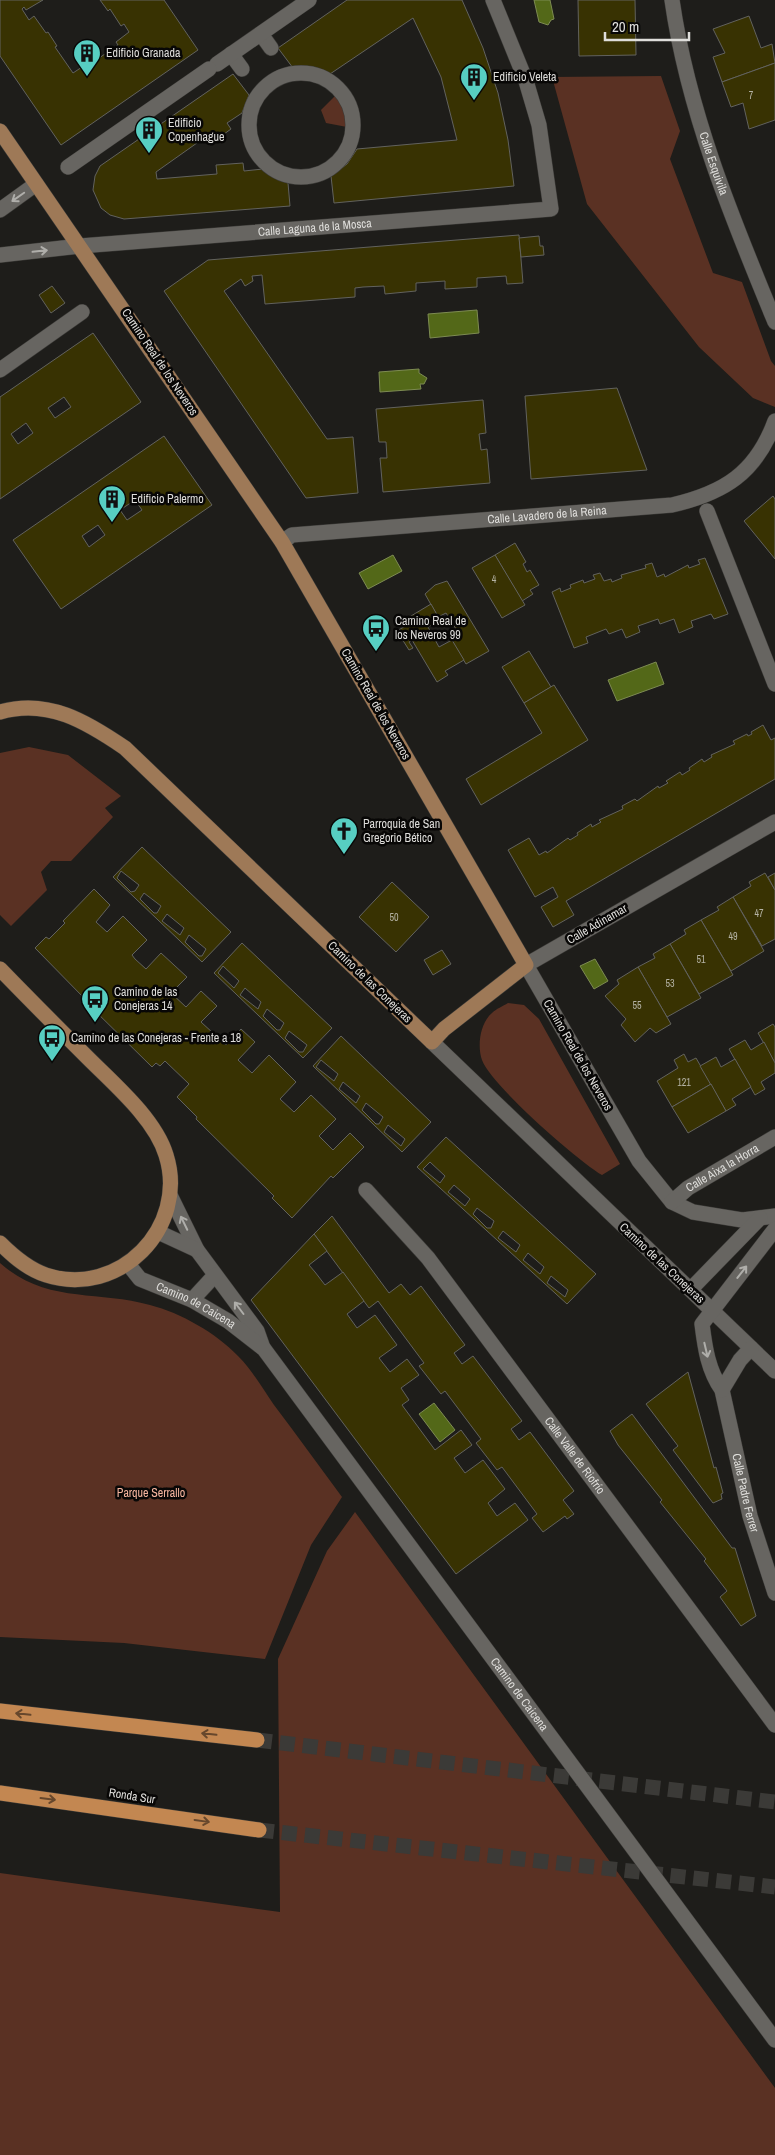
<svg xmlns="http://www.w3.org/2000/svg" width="775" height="2155" font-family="'Archivo Narrow',sans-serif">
	<rect width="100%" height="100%" fill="#1e1d1a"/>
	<g fill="#5a3123">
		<polygon points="661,76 680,131 670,159 713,273 742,282 771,361 775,366 775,407 753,398 699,347 587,204 552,77"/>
		<polygon points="336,95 343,107 347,127 326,123 321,110"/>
		<polygon points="29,747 68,755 121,796 105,808 113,817 71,861 51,861 41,872 47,890 11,926 0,915 0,753"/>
		<path d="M508 1003 524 1005 539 1019 620 1164 602 1175C578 1161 491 1085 482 1060 477 1046 480 1023 492 1013 496 1009 503 1006 508 1003Z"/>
		<path d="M0 1263C46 1304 97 1290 150 1305 181 1313 216 1333 238 1356 252 1370 263 1389 274 1405 297 1435 319 1466 342 1497L311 1545 265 1659 124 1643 0 1637Z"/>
		<polygon points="355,1512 775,2088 775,2155 0,2155 0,1873 280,1912 278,1659 327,1551"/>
	</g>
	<g fill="#536818" stroke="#7d8b52">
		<polygon points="534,0 550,0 554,19 551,20 548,25 539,22"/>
		<polygon points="477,310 479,333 430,338 428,314"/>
		<polygon points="419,369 419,373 427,378 424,384 420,384 421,389 380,392 379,372"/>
		<polygon points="393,555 402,571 368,589 359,573"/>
		<polygon points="656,662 664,684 617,701 608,680"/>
		<polygon points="595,959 608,981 594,989 580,966"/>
		<polygon points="434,1403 455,1430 440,1442 419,1414"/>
	</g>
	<g fill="#383202" stroke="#62625e" fill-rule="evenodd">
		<polygon points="0,0 43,0 26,10 24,7 22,9 29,20 34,16 46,33 48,32 57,46 55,47 73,73 85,65 86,67 118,45 116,42 129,32 124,24 121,26 110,9 108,11 100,0 164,0 198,50 61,145 0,56"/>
		<polygon points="347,0 462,0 483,48 498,93 508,140 514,186 334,203 331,176 347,164 357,149 457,140 441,77 413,18 330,74 313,68 293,68 278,48"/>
		<polygon points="578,0 635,0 636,55 579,56"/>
		<polygon points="749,16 761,48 772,44 775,63 722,82 713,57 725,53 713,29"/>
		<polygon points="775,63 775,120 749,129 743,103 731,107 722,82"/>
		<polygon points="233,74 249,95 242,113 227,123 231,129 209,145 204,138 156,172 157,179 217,174 216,165 243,163 244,171 263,169 288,183 290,206 124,219 110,215 101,208 93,190 95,176 100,166"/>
		<polygon points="519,235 523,283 507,284 506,276 477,278 477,287 445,289 445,281 416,283 416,291 385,294 384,286 363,287 355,288 355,297 265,304 262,275 252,276 253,281 245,286 241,279 224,291 327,439 353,437 358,493 306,498 164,291 208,260"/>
		<polygon points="539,236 540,246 543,246 544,255 521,257 519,238"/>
		<polygon points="52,286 65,303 51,313 39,295"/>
		<path d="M93 333 141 402 0 499V397ZM64 397 71 407 55 418 48 408ZM26 423 33 433 18 444 11 434Z"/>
		<polygon points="617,388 647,470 531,479 525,396"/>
		<polygon points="483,400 486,433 479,434 481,450 487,449 490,483 383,492 380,458 387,458 386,442 379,442 376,409"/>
		<path d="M164 436 212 505 61 609 13 540ZM135 500 142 510 127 520 120 510ZM98 525 105 535 89 547 82 536Z"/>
		<polygon points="773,496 775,499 775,559 744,521"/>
		<polygon points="515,543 526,562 523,564 527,572 530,570 539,585 530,590 533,594 522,601 495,555"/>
		<polygon points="495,555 525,605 502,618 472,568"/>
		<polygon points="705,558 728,614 714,619 711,614 691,621 693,627 679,633 674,619 660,624 658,619 638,626 640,632 626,638 622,629 609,634 606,629 586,637 588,643 574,648 552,592 560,588 561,592 571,588 570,585 583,580 584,583 595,579 593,575 600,573 604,581 611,579 612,582 622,578 621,575 646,568 645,565 652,563 657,577 664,574 665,577 688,565 689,568 700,564 698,560"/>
		<polygon points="447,581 489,651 466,664 448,634 456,629 446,613 438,617 425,594 435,585"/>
		<polygon points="431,604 440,620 428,627 439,647 452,640 464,660 445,671 448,675 437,682 412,640 409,642 413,648 409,650 397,631 409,624 406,619"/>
		<polygon points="529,651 551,687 524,703 502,667"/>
		<polygon points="554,685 588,740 481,805 466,779 542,733 524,703"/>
		<polygon points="763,725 771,740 775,738 775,779 566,901 574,915 553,927 541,907 558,897 553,887 535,897 508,850 529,838 539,855 546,851 547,853 568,838 570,840 578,835 577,833 591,824 592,827 601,822 599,820 623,809 622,806 635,799 637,801 658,786 659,788 668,783 666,781 680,772 682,775 690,770 689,768 702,759 704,762 712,757 711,755 735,744 733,741 747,734 748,736 752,734 751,732"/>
		<path d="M142 847 231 932 202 962 113 877ZM121 871 139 885 135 891 131 892 117 878ZM144 893 161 906 157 913H154L140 899ZM167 914 184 928 180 935 162 921ZM189 935 206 949 202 956H199L185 942Z"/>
		<polygon points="765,873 775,890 775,939 762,946 733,897 751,886 749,882"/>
		<polygon points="775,873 775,890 768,877"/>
		<polygon points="392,882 429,917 396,952 359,917"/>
		<polygon points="94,889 110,905 96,922 107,932 123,916 147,940 132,955 135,959 146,969 161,953 187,977 171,993 186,1007 201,991 217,1006 201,1022 226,1045 241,1029 255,1042 238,1060 252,1073 269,1055 296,1082 280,1099 294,1112 311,1095 336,1119 319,1136 333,1150 350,1133 364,1147 333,1178 331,1176 292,1218 272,1198 274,1196 196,1119 197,1117 177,1097 189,1084 165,1061 160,1066 156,1063 152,1067 85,1001 86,1000 35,948 46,937 49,939 65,923 63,921"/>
		<polygon points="733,897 764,951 731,971 701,920 719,910 717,907"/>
		<polygon points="701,920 733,975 699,994 670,944 686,934 684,930"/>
		<path d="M242 943 332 1028 303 1058 214 973ZM223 966 239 981 234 988 218 973ZM245 988 261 1002 258 1009 240 995ZM267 1009 284 1023 280 1030H277L263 1016ZM289 1031 307 1045 303 1052H299L285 1038Z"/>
		<polygon points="670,944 701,998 667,1017 638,967 655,958 653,954"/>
		<polygon points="442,950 451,964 433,975 424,960"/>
		<polygon points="638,967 671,1024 656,1033 650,1028 635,1042 621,1025 626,1019 605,996 619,984 617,980"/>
		<polygon points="773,1024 775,1027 775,1063 758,1033"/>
		<path d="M341 1036 431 1122 402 1152 313 1066ZM321 1060 338 1074 334 1081 316 1067ZM343 1082 360 1096 356 1103 339 1089ZM366 1103 383 1117 379 1124H376L362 1110ZM388 1125 405 1139 401 1146 384 1132Z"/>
		<polygon points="745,1040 751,1050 764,1042 775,1063 775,1073 761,1082 765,1089 755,1095 729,1049"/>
		<polygon points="684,1054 688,1062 696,1058 711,1084 672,1107 657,1081 678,1068 674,1060"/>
		<polygon points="716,1057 721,1067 735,1059 751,1087 732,1099 736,1105 726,1111 700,1066"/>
		<polygon points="711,1084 726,1111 688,1133 672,1107"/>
		<path d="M446 1137 596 1274 567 1304 417 1167ZM430 1162 445 1176 440 1183 423 1169ZM454 1185 470 1199 465 1206 448 1192ZM477 1208 494 1221 491 1228H487L473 1214ZM503 1231 520 1245 516 1252 498 1238ZM528 1253 544 1267 540 1274 523 1260ZM551 1276 568 1290 565 1297 547 1283Z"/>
		<polygon points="332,1216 389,1293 401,1284 410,1295 421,1286 465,1345 454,1353 462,1364 473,1356 522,1421 511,1429 519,1440 530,1432 574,1491 563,1500 574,1514 567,1519 565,1516 543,1532 532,1518 537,1514 502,1467 497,1470 476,1443 481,1439 445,1391 441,1394 419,1366 424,1363 378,1301 369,1308 314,1234"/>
		<polygon points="314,1234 327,1251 309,1265 315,1272 325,1285 343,1272 364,1301 347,1314 357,1328 375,1315 397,1345 379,1358 390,1372 407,1359 419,1375 401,1388 409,1400 402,1405 435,1450 461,1430 472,1445 454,1458 465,1473 483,1460 505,1489 488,1503 497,1516 515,1503 528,1520 456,1574 251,1300"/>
		<polygon points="688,1372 714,1468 716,1467 723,1493 721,1494 722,1499 713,1503 673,1450 678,1446 646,1404"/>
		<polygon points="632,1414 732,1548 735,1548 756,1616 741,1626 720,1597 727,1591 704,1561 706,1559 660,1502 662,1500 618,1445 610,1431"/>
	</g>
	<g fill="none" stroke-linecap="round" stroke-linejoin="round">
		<g stroke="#3b3a37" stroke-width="15" stroke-dasharray="15 8" stroke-linecap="butt">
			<polyline points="257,1740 775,1802"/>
			<polyline points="259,1830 775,1887"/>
		</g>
		<g stroke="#3c3b38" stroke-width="16">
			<g id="minor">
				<path id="s1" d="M672 0C688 112 732 218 775 322"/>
				<polyline points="261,34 271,48"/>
				<polyline points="231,54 242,69"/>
				<polyline points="217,64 309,0"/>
				<circle cx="301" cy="125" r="52"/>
				<polyline points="68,167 209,69"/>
				<polyline points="0,210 36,184"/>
				<path id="s2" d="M0 255 80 246 551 209 539 125 526 81 493 0"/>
				<polyline points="0,370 82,312"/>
				<polyline points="707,511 775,684"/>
				<path id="s3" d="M282 542 292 535 672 505C724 493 756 473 775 421"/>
				<polyline points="775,822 526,965 639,1161 672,1202 693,1212 742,1220 775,1216"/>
				<polyline points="432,1042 775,1371"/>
				<path id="s4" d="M366 1190 428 1258 775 1725"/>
				<polyline points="170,1195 197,1250 257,1331 263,1348"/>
				<path id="s5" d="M672 1202 688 1188 775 1137"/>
				<path id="s6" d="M775 1229 702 1324C705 1348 708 1370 722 1390L750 1516 775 1593"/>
				<polyline points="158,1232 197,1250"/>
				<path id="s7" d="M128 1264 140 1279 192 1300 228 1321 264 1349 775 2040"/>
				<polyline points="691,1289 760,1218"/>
				<polyline points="192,1300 215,1275"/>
				<polyline points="722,1390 740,1360 751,1348"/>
			</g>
		</g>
		<g stroke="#3c3b38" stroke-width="16">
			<g id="major">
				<path d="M0 131 282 542 526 965 444 1029 432 1042 125 748C87 722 48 698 0 712"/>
				<path d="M0 969C29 999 59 1029 88 1058 115 1085 155 1119 166 1155 189 1227 119 1299 46 1275 28 1269 14 1257 0 1243"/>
			</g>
		</g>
		<g stroke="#3c3b38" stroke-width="16">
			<g id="highway">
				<polyline points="0,1711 257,1740"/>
				<polyline points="0,1793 259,1830"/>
			</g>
		</g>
		<use href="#minor" stroke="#676561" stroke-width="15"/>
		<use href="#major" stroke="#9e7957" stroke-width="15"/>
		<use href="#highway" stroke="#c38751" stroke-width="15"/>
	</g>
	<defs><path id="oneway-shaft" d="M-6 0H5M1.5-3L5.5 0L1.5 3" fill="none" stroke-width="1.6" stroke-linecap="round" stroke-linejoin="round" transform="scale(1.25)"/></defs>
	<g stroke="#afaeaa">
		<use href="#oneway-shaft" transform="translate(18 197) rotate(145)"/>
		<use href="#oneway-shaft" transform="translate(40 251) rotate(-6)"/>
		<use href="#oneway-shaft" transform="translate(184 1223) rotate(-116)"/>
		<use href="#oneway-shaft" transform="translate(742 1272) rotate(-52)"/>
		<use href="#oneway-shaft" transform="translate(239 1308) rotate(-127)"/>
		<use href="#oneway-shaft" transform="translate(706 1350) rotate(77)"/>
	</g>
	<g stroke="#66472c">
		<use href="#oneway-shaft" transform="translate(23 1714) rotate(-174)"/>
		<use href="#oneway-shaft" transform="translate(209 1734) rotate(-174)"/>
		<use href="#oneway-shaft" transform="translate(48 1799) rotate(7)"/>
		<use href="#oneway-shaft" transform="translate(202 1821) rotate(8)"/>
	</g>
	<defs>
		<g id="building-pin" transform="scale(1.4375)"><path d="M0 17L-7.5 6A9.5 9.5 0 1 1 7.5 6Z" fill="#57cec2" stroke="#080706"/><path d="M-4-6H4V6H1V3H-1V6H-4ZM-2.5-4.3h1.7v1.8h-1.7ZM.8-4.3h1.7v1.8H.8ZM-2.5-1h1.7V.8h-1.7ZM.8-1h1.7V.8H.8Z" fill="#111"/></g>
		<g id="bus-pin" transform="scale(1.4375)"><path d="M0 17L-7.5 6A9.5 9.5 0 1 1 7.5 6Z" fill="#57cec2" stroke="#080706"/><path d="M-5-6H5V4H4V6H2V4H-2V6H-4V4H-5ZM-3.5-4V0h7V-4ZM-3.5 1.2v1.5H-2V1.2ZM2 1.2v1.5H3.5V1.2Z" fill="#111"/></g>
		<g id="church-pin" transform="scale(1.4375)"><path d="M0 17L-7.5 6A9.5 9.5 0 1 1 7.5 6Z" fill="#57cec2" stroke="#080706"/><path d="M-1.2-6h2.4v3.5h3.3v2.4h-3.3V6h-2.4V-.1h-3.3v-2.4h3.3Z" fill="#111"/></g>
	</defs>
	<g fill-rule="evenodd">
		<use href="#building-pin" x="87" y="53"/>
		<use href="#building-pin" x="474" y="77"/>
		<use href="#building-pin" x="149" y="130"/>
		<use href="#building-pin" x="112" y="499"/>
		<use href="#bus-pin" x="376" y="628"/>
		<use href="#church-pin" x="344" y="831"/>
		<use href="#bus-pin" x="95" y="999"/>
		<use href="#bus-pin" x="52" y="1038"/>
	</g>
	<g text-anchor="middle" stroke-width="5" stroke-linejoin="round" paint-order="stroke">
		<g font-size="10" fill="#b5b3a5">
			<text x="751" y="99">7</text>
			<text x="494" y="583">4</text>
			<text x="759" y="917">47</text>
			<text x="394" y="921">50</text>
			<text x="733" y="940">49</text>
			<text x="701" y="963">51</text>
			<text x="670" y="987">53</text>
			<text x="637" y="1009">55</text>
			<text x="684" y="1086">121</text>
		</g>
		<g font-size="12" fill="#dfdedb" stroke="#080706" text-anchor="start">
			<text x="106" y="57">Edificio Granada</text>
			<text x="493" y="81">Edificio Veleta</text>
			<text x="168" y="127">Edificio<tspan x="168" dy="14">Copenhague</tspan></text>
			<text x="131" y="503">Edificio Palermo</text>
			<text x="395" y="625">Camino Real de<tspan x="395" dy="14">los Neveros 99</tspan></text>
			<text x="363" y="828">Parroquia de San<tspan x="363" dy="14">Gregorio Bético</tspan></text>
			<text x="114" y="996">Camino de las<tspan x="114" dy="14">Conejeras 14</tspan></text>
			<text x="71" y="1042">Camino de las Conejeras - Frente a 18</text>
		</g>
		<g font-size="12" fill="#dfdedb" stroke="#080706">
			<text dy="4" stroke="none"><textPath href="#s1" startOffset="169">Calle Esquivila</textPath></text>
			<text dy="4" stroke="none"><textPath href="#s2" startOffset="316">Calle Laguna de la Mosca</textPath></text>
			<text transform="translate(160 362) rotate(56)" y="4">Camino Real de los Neveros</text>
			<text dy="4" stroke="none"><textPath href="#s3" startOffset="268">Calle Lavadero de la Reina</textPath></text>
			<text transform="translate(376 704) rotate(60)" y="4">Camino Real de los Neveros</text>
			<text transform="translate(597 924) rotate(-30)" y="4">Calle Adinamar</text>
			<text transform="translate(370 982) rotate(44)" y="4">Camino de las Conejeras</text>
			<text transform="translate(578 1055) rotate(60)" y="4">Camino Real de los Neveros</text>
			<text dy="4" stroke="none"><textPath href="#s5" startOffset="61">Calle Aixa la Horra</textPath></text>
			<text transform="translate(662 1263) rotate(43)" y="4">Camino de las Conejeras</text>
			<text dy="4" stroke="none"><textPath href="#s7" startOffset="81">Camino de Caicena</textPath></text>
			<text dy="4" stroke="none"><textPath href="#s4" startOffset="338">Calle Valle de Riofrío</textPath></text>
			<text dy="4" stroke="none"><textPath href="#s6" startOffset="295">Calle Padre Ferrer</textPath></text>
			<text dy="4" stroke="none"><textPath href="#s7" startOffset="592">Camino de Caicena</textPath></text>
			<text transform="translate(132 1796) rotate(9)" y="4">Ronda Sur</text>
		</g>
		<g font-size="12" fill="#f6b59f" stroke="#080706">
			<text x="151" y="1497">Parque Serrallo</text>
		</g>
	</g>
	<path d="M605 32v8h84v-8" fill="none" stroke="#dfdedb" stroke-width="2.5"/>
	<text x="612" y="32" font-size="15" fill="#dfdedb" stroke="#080706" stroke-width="4" paint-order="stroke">20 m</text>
</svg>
